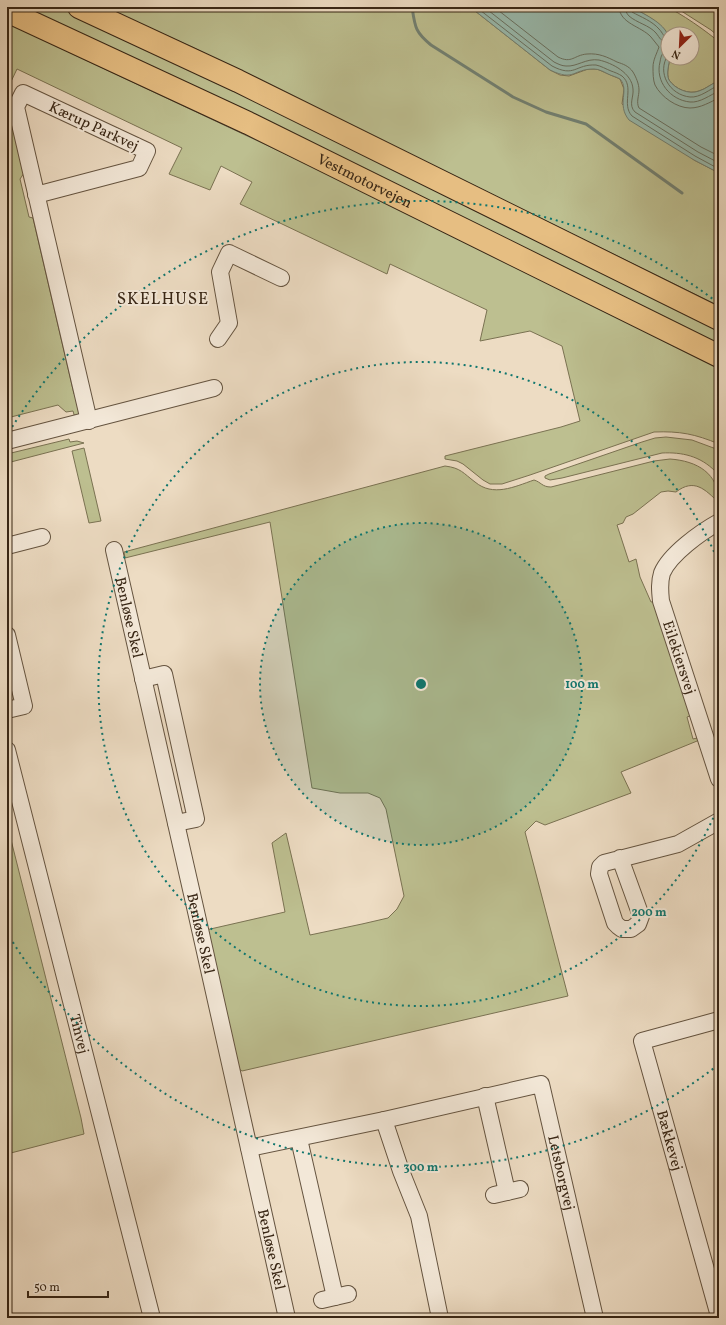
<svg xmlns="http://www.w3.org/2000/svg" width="726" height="1325" font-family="Vollkorn,serif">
	<rect width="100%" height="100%" fill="#eddcc3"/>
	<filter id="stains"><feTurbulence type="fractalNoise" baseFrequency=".005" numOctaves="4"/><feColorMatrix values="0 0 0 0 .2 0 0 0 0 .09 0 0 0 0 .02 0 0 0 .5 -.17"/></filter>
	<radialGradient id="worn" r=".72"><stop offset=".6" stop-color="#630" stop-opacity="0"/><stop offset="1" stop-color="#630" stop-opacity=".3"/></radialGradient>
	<g fill="#bdbf90" stroke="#7a7252">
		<polygon points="16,7 62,7 199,70 719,327 719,348"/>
		<polygon points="104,7 470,7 550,70 560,75 569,76 588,69 597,69 620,79 624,89 622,104 694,160 719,173 719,306 192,47"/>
		<path d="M631 7C640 7 659 5 666 7 678 11 709 33 719 42V81C712 83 706 89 699 91 689 95 675 89 669 80 666 74 669 64 670 58H692V34H668V35C659 21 646 15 631 7Z"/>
		<polygon points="675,7 719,7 719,37 711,30"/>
		<path d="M7 23 328 174 568 293 719 369V444C695 434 680 431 654 432L530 475 502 484H490L483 480 463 464 457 461 445 459V456L561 427 580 421 562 346 530 331 480 341 487 310 390 264 387 274 240 204 252 182 221 166 210 190 169 174 182 148 17 69 7 90Z"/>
		<polygon points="7,95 24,173 20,179 29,217 33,218 74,394 76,394 80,411 77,417 75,418 73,411 66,412 58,405 7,418"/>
		<path d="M666 437 692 440 719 450 718 471 717 472 715 471C700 456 682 452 662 453L562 478 550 480 545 478V476L549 474 642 442 655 438Z"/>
		<polygon points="69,439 70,442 77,441 84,443 7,463 7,454"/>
		<polygon points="84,448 101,521 89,523 72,451"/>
		<path d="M670 459C697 461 719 473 719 503 705 489 694 478 676 492L668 491 661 492 633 514 626 517 623 523 617 525 629 562 636 559 640 577 651 602 657 601 693 715 687 717 693 739 701 737 702 739 621 772 631 793 545 825 536 821 525 832 568 996 242 1071 238 1068 206 930 285 912 272 843 286 833 310 935 362 924 388 918 397 909 404 896 386 809 380 798 368 793H340L312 788 270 522 125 558 124 552 445 466C461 468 463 473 475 482 493 497 514 487 534 480 541 482 542 487 551 487L654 461Z"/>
		<polygon points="7,824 81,1118 84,1134 7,1154"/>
	</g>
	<path fill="#99bcb0" stroke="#728072" d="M470 7H631C642 13 665 23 668 36 670 42 668 51 668 58H670C669 64 666 74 669 80 675 89 689 95 699 91 706 89 712 83 719 81V173L694 160 629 120C616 104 630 90 620 79 617 77 612 76 608 74 604 72 599 69 594 69 572 69 575 82 550 70Z"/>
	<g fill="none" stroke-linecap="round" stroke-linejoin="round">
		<g stroke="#687162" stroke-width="1">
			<path d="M476 7 552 66C575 78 575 64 596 65 601 66 606 69 611 71 614 72 619 74 622 76 635 87 621 104 632 116L695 156 719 169"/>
			<path d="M484 7 554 62C558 64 562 66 566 66 577 67 586 58 599 60 612 63 632 73 633 89 634 97 628 105 635 112L698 152 719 163"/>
			<path d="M494 7 558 57C572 64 574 55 587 54 599 53 607 57 617 62 623 64 629 66 633 72 636 77 639 84 639 90 639 96 636 102 639 108L701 147 719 156"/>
			<path d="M619 7C620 24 641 26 651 37 654 40 656 44 659 47 657 53 653 60 653 67 653 73 653 80 655 85 661 97 677 108 690 108 701 108 710 102 719 98"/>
			<path d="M625 7C626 11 626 13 629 16 637 23 649 25 656 33 660 38 661 42 668 43"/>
			<path d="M630 7 632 12C641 17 652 21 659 29 663 33 663 37 668 38"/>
			<path d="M668 50C662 52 661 56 660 62 655 81 670 100 690 102 700 103 710 95 719 91"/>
			<path d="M668 55C656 73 670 95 690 97 700 98 710 89 719 85"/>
		</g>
		<path stroke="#728072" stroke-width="3" d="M412 7C415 27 415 32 431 45L513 97 546 112 586 124 682 193"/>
		<g stroke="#655440" stroke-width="18">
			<g id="minor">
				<polyline points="36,195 139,168 147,151 23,93 16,107 89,421"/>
				<polyline points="218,339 229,323 220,272 229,253 281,278"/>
				<polyline points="7,441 214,388"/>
				<path id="s1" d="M719 522C701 532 670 554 662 573 659 583 660 591 661 601L719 779"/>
				<polyline points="7,546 42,537"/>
				<path id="s2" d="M114 550 195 907 287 1318"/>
				<polyline points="7,635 24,706 7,710"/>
				<polyline points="143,679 164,674 196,819 176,823"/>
				<path id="s3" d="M7 750 152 1318"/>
				<polyline points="620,858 641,916 638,924 631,929 622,929 618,926 615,923 599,874 600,867 604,863 678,844 719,821"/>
				<path id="s4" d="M719 1020 642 1041 719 1316"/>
				<polyline points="485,1096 507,1192"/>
				<polyline points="384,1120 401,1171 419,1216 440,1318"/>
				<polyline points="299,1139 335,1297"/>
				<path id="s5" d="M249 1148 384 1120 541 1084 595 1318"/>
				<polyline points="494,1195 520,1189"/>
				<polyline points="322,1300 348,1294"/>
			</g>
		</g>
		<g stroke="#382615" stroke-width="24">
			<g id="highway">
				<polyline points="79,7 238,81 719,319"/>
				<path id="s6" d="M7 11 248 123 719 356"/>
			</g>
		</g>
		<use href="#minor" stroke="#f3e8d8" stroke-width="16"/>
		<use href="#highway" stroke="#e6be82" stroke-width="22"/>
	</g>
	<circle cx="421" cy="684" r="161" fill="#0f766e" fill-opacity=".12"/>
	<g fill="none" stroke="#0f766e" stroke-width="2" stroke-dasharray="2 4">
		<circle cx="421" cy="684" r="161"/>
		<path d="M718 807A322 322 0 1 1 718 561"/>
		<path d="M718 1065A483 483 0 0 1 9 936M9 432A483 483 0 0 1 718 303"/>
	</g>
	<g text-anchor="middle" stroke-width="4" stroke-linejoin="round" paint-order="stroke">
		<g font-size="15" fill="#382615" stroke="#f3e8d8">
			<text transform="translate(94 126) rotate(25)" y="5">Kærup Parkvej</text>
			<text dy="5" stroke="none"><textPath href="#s6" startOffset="396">Vestmotorvejen</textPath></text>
			<text dy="5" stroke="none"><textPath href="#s2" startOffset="69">Benløse Skel</textPath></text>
			<text dy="5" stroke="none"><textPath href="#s1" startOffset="165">Eilekiersvej</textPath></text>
			<text dy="5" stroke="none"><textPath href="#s2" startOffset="393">Benløse Skel</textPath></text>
			<text dy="5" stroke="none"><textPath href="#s3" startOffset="293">Tinvej</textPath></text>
			<text dy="5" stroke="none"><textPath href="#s4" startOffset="183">Bækkevej</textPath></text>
			<text dy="5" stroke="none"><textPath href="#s5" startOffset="390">Letsborgvej</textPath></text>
			<text dy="5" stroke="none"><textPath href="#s2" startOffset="717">Benløse Skel</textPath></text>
		</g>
		<g font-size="17" letter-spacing="1" fill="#382615" stroke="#f3e8d8">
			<text x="163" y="304">SKELHUSE</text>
		</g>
	</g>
	<circle cx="421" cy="684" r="6" fill="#0f766e" stroke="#f3e8d8" stroke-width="2"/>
	<g font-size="12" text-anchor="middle" font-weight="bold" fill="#0f766e" stroke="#f3e8d8" stroke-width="4" stroke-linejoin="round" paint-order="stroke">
		<text x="582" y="688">100 m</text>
		<text x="649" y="916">200 m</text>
		<text x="421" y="1171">300 m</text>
	</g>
	<rect width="726" height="1325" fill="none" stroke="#eddcc3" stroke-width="24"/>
	<rect x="8" y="8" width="710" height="1309" fill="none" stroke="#382615" stroke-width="2"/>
	<rect x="12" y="12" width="702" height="1301" fill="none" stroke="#382615"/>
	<g transform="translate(680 46) rotate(204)"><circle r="19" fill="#f3e8d8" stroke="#a89a8a"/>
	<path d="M0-3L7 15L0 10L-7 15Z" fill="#8f2418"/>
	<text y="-6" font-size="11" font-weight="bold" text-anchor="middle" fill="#382615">N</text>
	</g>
	<path d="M28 1291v6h80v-6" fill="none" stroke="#382615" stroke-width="2"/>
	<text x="34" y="1291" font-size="12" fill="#382615" stroke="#f3e8d8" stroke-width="3" paint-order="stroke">50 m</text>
	<rect width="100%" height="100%" filter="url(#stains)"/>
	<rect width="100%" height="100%" fill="url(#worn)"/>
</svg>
